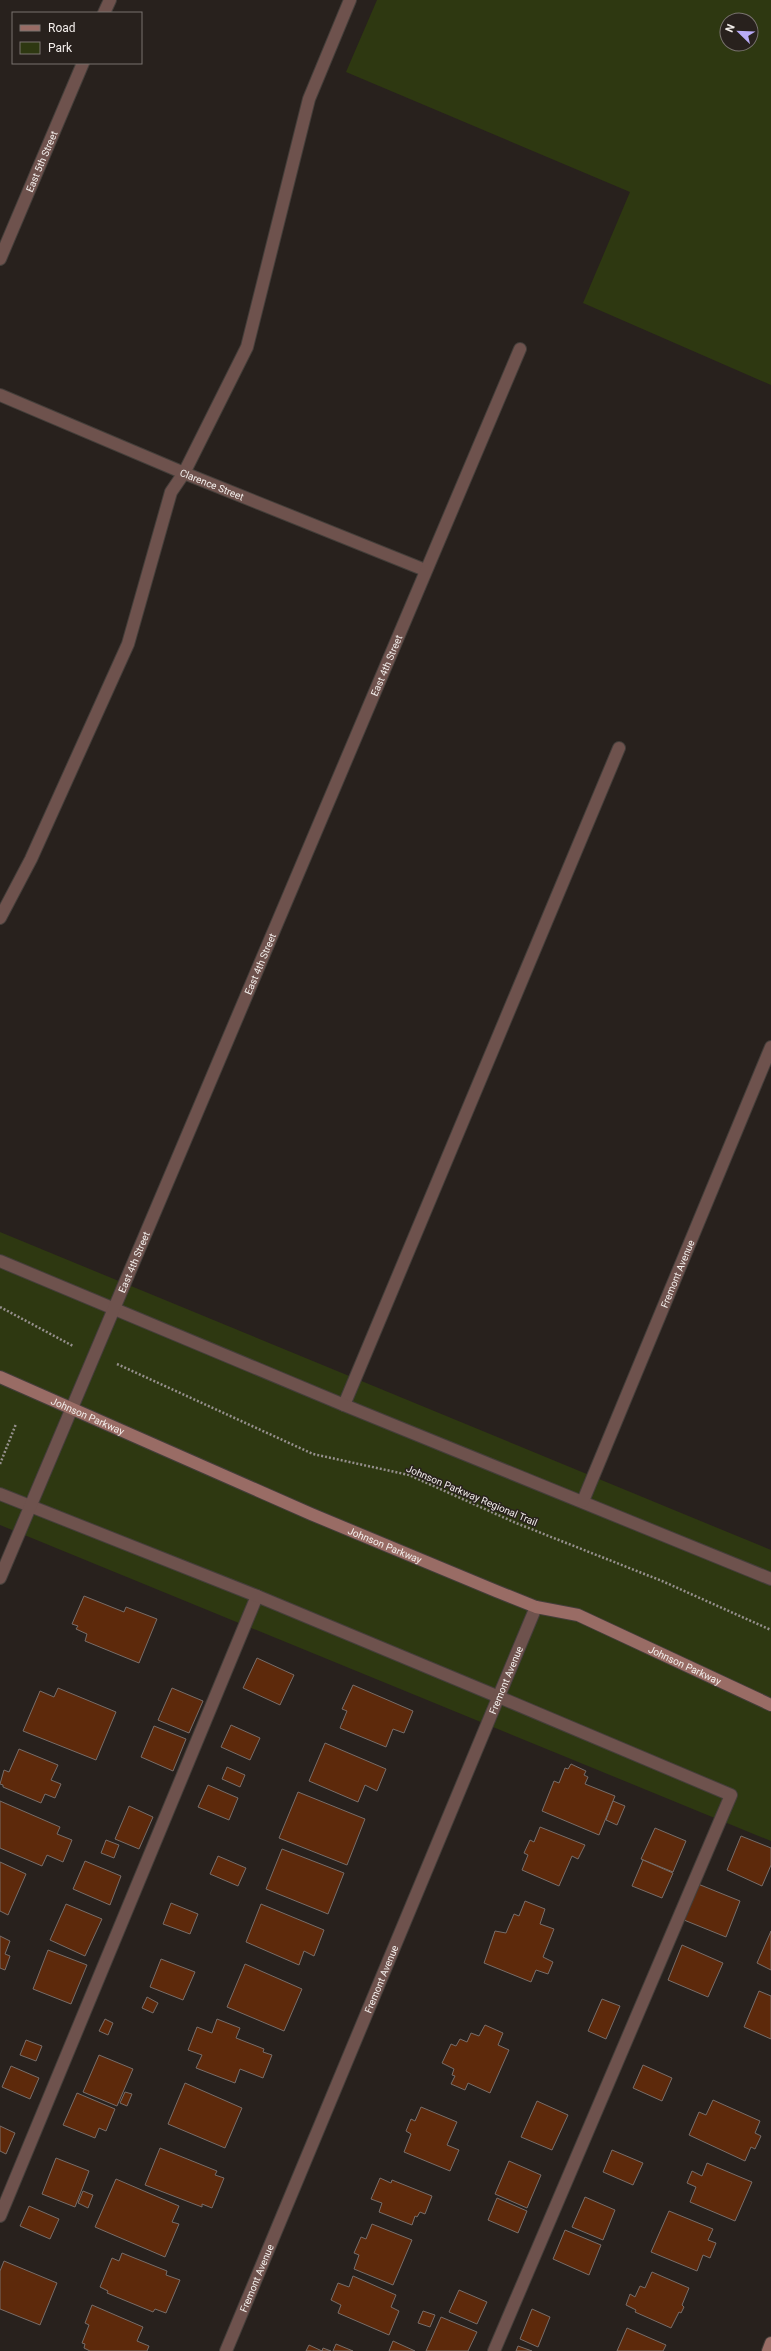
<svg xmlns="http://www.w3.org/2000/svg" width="771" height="2351" font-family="Roboto,sans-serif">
	<rect width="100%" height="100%" fill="#28211d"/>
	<g fill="#2e3811" fill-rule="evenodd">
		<path d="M377 0H771V385L583 303 630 192 346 72ZM727 20H751V44H727Z"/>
		<polygon points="0,1232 771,1550 771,1841 0,1525"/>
	</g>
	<g fill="#5d290b" stroke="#776d69">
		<polygon points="84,1596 124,1612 126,1607 157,1619 139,1663 85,1641 87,1634 76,1629 78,1626 72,1624"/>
		<polygon points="257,1658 294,1675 280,1705 243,1688"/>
		<polygon points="353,1685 413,1711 404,1733 393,1729 386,1747 340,1728 347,1711 342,1709"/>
		<polygon points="58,1688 116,1712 96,1760 23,1731 40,1691 54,1697"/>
		<polygon points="172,1688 203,1701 189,1733 158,1720"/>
		<polygon points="231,1725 260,1738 250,1760 221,1747"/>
		<polygon points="154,1726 186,1739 173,1771 141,1757"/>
		<polygon points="325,1743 386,1769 377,1791 365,1785 358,1802 309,1781"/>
		<polygon points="19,1749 58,1765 51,1780 61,1784 55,1798 45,1794 41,1803 3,1787 3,1785 0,1784 4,1770 9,1772"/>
		<polygon points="571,1764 586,1771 584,1775 588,1777 585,1784 615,1796 599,1835 542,1811 554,1781 559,1783 565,1768 568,1769"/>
		<polygon points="227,1767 245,1775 240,1787 222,1779"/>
		<polygon points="208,1785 238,1798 229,1820 198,1807"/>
		<polygon points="298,1792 365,1819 347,1865 279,1838"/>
		<polygon points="0,1801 60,1827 57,1834 72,1840 63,1862 47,1855 42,1866 0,1848"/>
		<polygon points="613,1801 625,1806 617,1825 606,1820"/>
		<polygon points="129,1806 153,1817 139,1849 115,1839"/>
		<polygon points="540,1827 585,1845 578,1859 572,1856 559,1886 522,1870 528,1855 524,1853 530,1840 534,1842"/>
		<polygon points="655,1828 686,1841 673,1872 641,1859"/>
		<polygon points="741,1836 771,1848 771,1865 762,1886 727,1870"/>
		<polygon points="106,1840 119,1845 114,1858 101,1853"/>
		<polygon points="282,1849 344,1873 328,1914 266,1889"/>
		<polygon points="218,1856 246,1868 238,1886 210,1874"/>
		<polygon points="643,1860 673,1873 662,1898 632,1886"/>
		<polygon points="85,1861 121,1876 110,1905 73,1889"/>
		<polygon points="0,1862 26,1874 8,1915 0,1911"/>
		<polygon points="698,1884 740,1901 726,1937 684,1920"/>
		<polygon points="525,1901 545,1909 540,1924 554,1929 543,1957 553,1962 548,1974 536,1970 531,1982 484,1963 495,1931 506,1933 514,1914 519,1916"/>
		<polygon points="171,1903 198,1914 190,1934 163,1924"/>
		<polygon points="66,1904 102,1919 85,1956 50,1940"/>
		<polygon points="261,1904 324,1930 314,1956 304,1951 299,1965 246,1942"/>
		<polygon points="771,1931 771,1970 757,1963"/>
		<polygon points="0,1936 10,1941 5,1954 10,1956 5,1970 0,1968"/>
		<polygon points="682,1945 723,1963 708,1997 668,1980"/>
		<polygon points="48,1950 87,1965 71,2004 33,1989"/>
		<polygon points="161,1959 195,1972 183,2000 150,1987"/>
		<polygon points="245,1964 302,1989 284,2031 227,2007"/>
		<polygon points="759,1991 771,1996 771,2039 744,2027"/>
		<polygon points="147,1997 158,2003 153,2013 142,2008"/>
		<polygon points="602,1999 620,2006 606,2039 588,2031"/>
		<polygon points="105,2019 113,2023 108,2035 99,2031"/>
		<polygon points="217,2019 240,2028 236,2038 264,2049 263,2052 272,2055 263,2078 240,2069 235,2083 196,2068 202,2055 188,2050 197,2027 212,2033"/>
		<polygon points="485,2025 503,2033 498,2045 509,2050 490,2093 468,2083 465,2090 451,2084 455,2076 452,2075 454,2069 442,2063 451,2044 456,2046 460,2039 467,2042 471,2033 479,2036"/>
		<polygon points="26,2040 42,2046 36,2061 20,2055"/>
		<polygon points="99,2055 133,2069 117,2106 83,2092"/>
		<polygon points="643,2065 672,2078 662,2101 633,2088"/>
		<polygon points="11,2066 39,2078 30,2099 2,2087"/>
		<polygon points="185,2083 242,2108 225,2148 168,2124"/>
		<polygon points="125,2092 132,2094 127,2106 120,2103"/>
		<polygon points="77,2093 115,2109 106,2131 99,2128 95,2138 63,2125"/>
		<polygon points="713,2100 760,2121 755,2133 761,2136 755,2149 751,2147 745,2161 689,2135 699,2112 706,2115"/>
		<polygon points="537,2101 568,2115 552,2150 521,2137"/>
		<polygon points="421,2107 457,2122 447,2145 459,2150 450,2171 404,2152 411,2134 406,2131 411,2119 415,2121"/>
		<polygon points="0,2126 15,2133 6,2154 0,2151"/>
		<polygon points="160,2148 217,2171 215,2175 224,2178 212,2208 202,2204 202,2207 145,2185"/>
		<polygon points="612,2150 643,2163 633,2185 603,2172"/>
		<polygon points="56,2158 89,2171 75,2207 42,2194"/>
		<polygon points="509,2161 541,2175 527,2208 495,2194"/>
		<polygon points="707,2163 752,2182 735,2221 690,2202 696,2187 687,2183 692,2171 702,2176"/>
		<polygon points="380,2178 391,2183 392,2180 432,2196 425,2214 420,2212 417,2217 415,2216 412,2225 379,2212 382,2203 371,2199"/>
		<polygon points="116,2179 179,2206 172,2222 179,2224 165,2257 95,2227"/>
		<polygon points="83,2191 93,2195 88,2208 78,2203"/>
		<polygon points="585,2197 615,2210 603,2240 572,2227"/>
		<polygon points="497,2198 527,2211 518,2233 488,2220"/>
		<polygon points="29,2206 59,2219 50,2239 20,2226"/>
		<polygon points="669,2211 713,2229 708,2240 716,2243 710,2258 703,2255 697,2271 651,2252"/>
		<polygon points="372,2224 412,2240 393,2285 354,2269 359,2255 354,2253 361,2237 366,2239"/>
		<polygon points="565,2230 601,2245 589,2275 553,2259"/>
		<polygon points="122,2253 167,2271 166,2275 180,2280 166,2313 155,2309 153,2312 107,2293 108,2291 100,2287 112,2258 119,2261"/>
		<polygon points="4,2261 57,2283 40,2325 0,2309 0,2271"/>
		<polygon points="652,2272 689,2288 682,2305 684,2307 681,2313 679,2312 671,2328 635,2312 636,2310 626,2305 630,2294 635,2297 640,2286 645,2288"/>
		<polygon points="353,2276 396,2295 391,2307 399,2311 389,2335 338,2313 341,2305 331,2300 338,2283 349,2287"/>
		<polygon points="459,2290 487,2302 477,2324 449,2312"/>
		<polygon points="92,2305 143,2327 137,2341 149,2346 147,2351 90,2351 84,2348 85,2344 82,2343 89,2325 85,2323"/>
		<polygon points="532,2309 550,2317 538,2347 520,2339"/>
		<polygon points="423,2311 435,2315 430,2327 418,2323"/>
		<polygon points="441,2317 477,2332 468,2351 426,2351"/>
		<polygon points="627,2328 666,2345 663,2351 617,2351"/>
		<polygon points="393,2341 415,2351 389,2351"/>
		<polygon points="336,2344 353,2351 333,2351"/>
		<polygon points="309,2345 322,2351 323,2348 331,2351 306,2351"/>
		<polygon points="518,2346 532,2351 516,2351"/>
	</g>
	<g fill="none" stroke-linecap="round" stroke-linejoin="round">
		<g stroke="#443e3a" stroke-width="14">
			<g id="lane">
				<polyline points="0,918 31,859 128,644 171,492 184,473 247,347 309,99 350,0"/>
				<polyline points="344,1405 619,748"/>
				<polyline points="0,2216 257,1596"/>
				<polyline points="494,2351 731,1795 499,1697"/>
			</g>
		</g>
		<g stroke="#443e3a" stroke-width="14">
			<g id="street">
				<polyline points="104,13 110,0"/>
				<path id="s1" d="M0 259 83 63"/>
				<path id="s2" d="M0 395 184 473 425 570"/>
				<polyline points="0,1261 344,1405 771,1579"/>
				<polyline points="0,1494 257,1596 499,1697"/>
				<path id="s3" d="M583 1501 771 1047"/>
				<path id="s4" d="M0 1578 520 349"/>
				<path id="s5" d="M226 2351 536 1607"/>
			</g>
		</g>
		<g stroke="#443e3a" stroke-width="14">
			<g id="secondary">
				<path id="s6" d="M0 1377 311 1514 496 1591 536 1607 578 1615 771 1705"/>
				<polyline points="768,2351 771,2343"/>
			</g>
		</g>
		<g stroke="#96908d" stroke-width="2.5" stroke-dasharray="2 2" stroke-linecap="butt">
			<polyline points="0,1307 73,1346"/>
			<polyline points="117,1364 313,1454 409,1475 516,1523 662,1581 771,1630"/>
			<polyline points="0,1464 16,1424"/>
		</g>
		<use href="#lane" stroke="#6e524d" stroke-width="12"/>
		<use href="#street" stroke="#6e524d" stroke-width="12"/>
		<use href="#secondary" stroke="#996c65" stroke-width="12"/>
	</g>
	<g text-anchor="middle" stroke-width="3" stroke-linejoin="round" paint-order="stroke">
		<g font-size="10" fill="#f3eeeb" stroke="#28211d">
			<text dy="4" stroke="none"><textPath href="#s1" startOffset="106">East 5th Street</textPath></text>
			<text dy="4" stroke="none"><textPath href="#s2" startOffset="230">Clarence Street</textPath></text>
			<text dy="4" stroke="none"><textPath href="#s4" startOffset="991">East 4th Street</textPath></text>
			<text dy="4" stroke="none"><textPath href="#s4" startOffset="667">East 4th Street</textPath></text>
			<text dy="4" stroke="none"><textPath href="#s4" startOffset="343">East 4th Street</textPath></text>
			<text dy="4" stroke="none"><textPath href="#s3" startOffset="246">Fremont Avenue</textPath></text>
			<text dy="4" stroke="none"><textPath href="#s6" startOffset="96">Johnson Parkway</textPath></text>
			<text transform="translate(472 1495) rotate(23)" y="4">Johnson Parkway Regional Trail</text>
			<text dy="4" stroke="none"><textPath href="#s6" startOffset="420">Johnson Parkway</textPath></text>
			<text dy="4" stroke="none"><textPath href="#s6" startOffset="744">Johnson Parkway</textPath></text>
			<text dy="4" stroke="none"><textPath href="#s5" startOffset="727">Fremont Avenue</textPath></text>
			<text dy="4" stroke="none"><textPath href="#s5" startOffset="403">Fremont Avenue</textPath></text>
			<text dy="4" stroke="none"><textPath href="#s5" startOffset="79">Fremont Avenue</textPath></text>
		</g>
	</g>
	<rect x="12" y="12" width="130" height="52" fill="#28211d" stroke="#79736f"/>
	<rect x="20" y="25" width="20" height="6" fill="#996c65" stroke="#79736f"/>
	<text x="48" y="32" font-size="12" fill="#f3eeeb">Road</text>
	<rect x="20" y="42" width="20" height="12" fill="#2e3811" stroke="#79736f"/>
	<text x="48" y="52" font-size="12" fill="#f3eeeb">Park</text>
	<g transform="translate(739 32) rotate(293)"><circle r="19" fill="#28211d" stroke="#79736f"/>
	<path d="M0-3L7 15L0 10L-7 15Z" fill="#b9abf7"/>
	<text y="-6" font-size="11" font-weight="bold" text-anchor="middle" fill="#f3eeeb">N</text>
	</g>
</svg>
